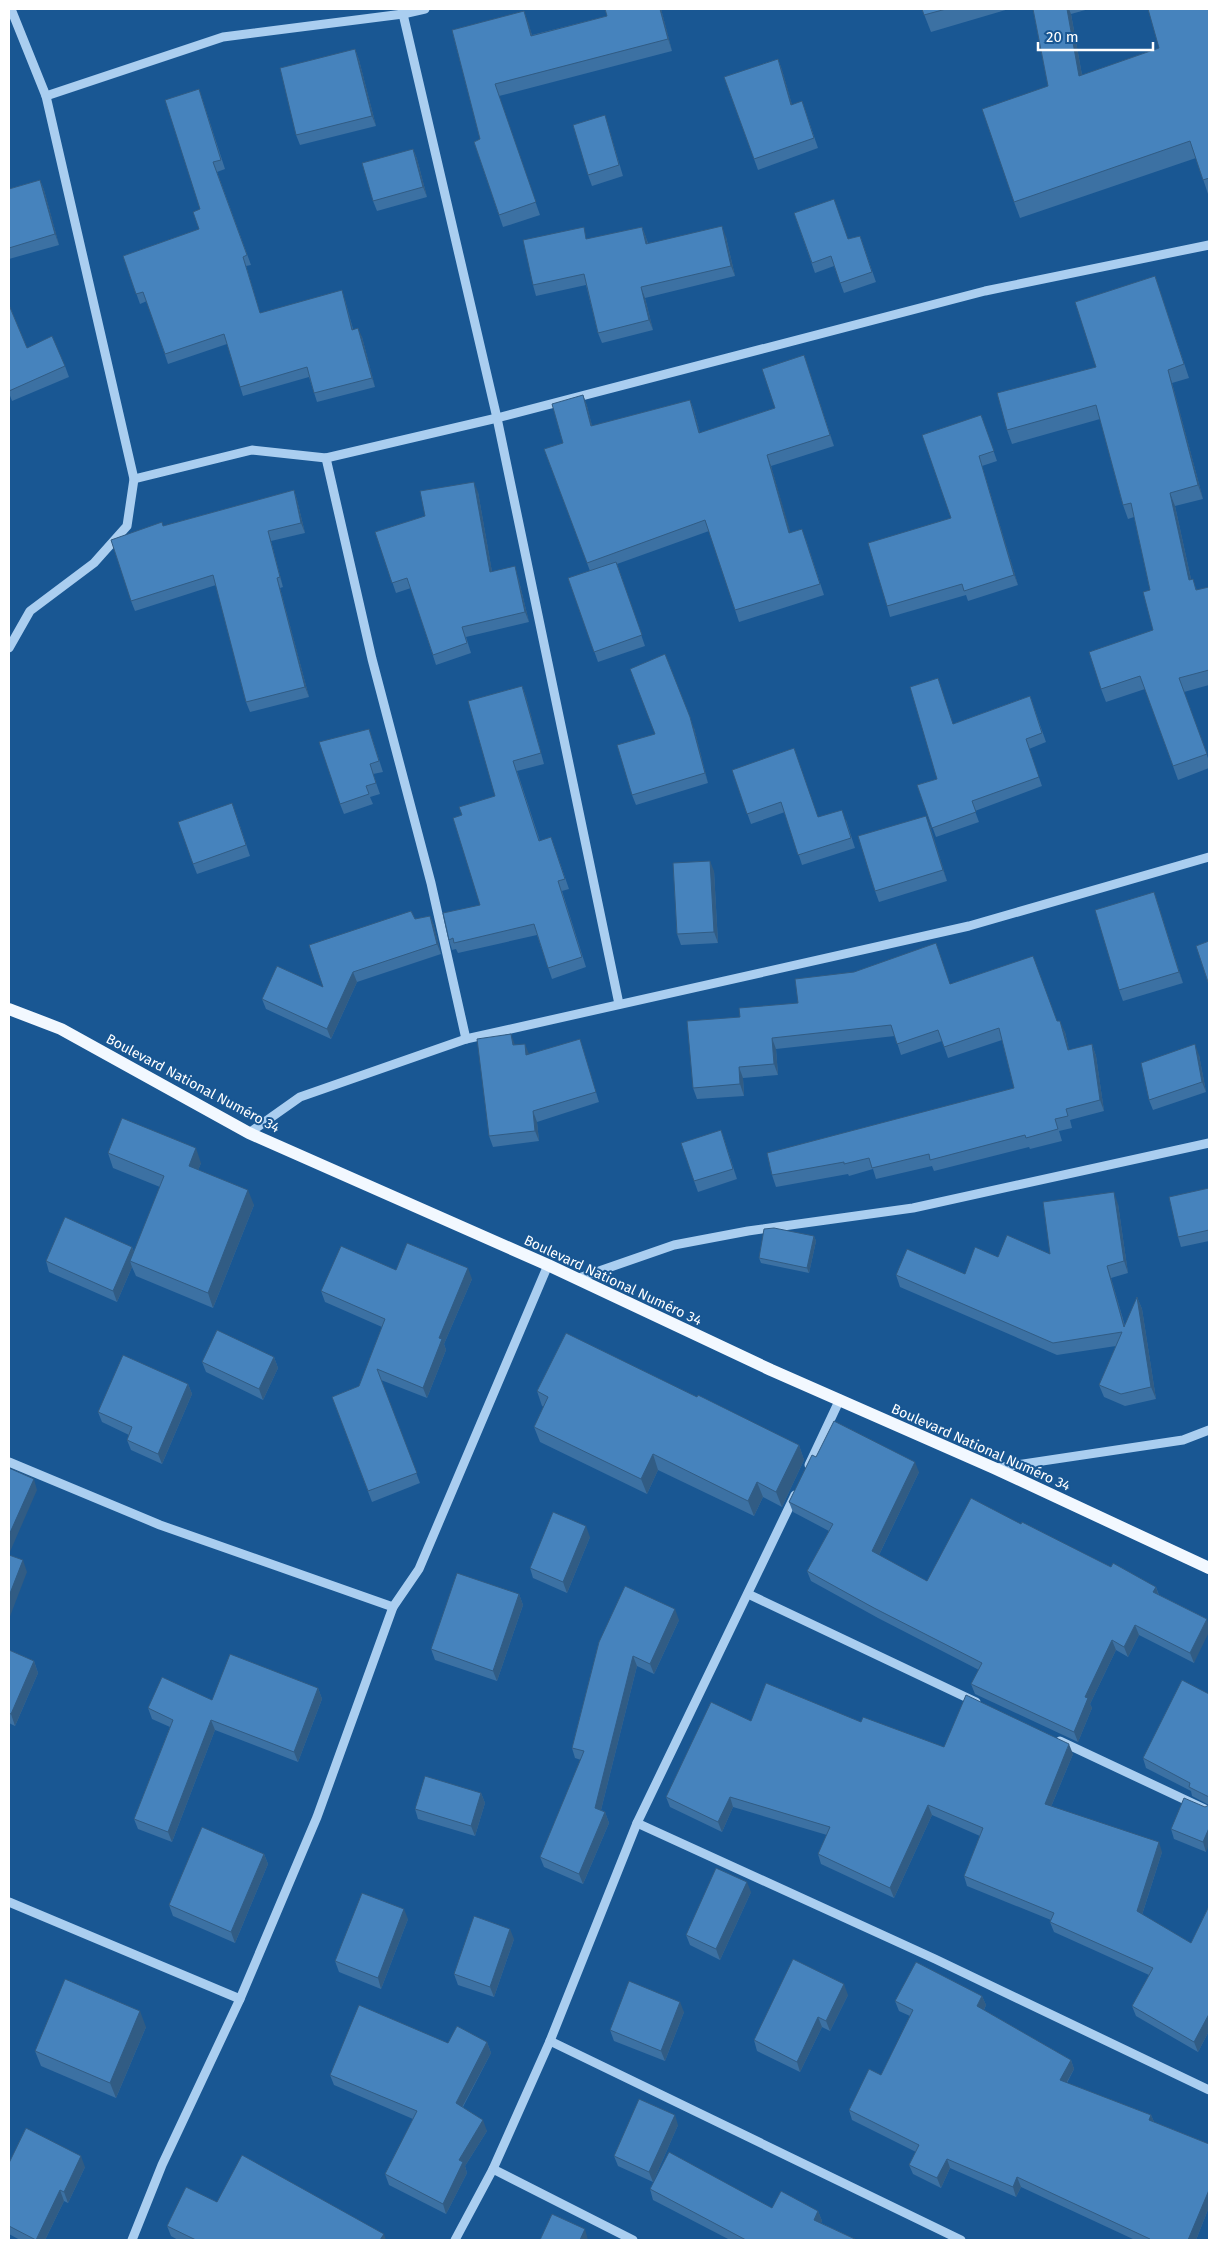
<svg xmlns="http://www.w3.org/2000/svg" width="1218" height="2249" font-family="'Fira Sans',sans-serif">
	<rect width="100%" height="100%" fill="#195793"/>
	<g fill="none" stroke-linecap="round" stroke-linejoin="round">
		<g stroke="#aacef0" stroke-width="9">
			<polyline points="403,14 497,418 619,1004"/>
			<polyline points="46,96 223,37 403,14 425,9"/>
			<polyline points="326,458 372,659 431,883 466,1039"/>
			<polyline points="134,479 252,450 326,458 497,418 985,291 1209,245"/>
			<polyline points="9,648 30,611 94,563 127,526 134,479 46,96 11,9"/>
			<polyline points="249,1133 300,1097 466,1039 969,926 1209,857"/>
			<polyline points="576,1279 674,1245 748,1231 913,1208 1209,1143"/>
			<polyline points="9,1462 160,1525 393,1607"/>
			<polyline points="809,1465 840,1399"/>
			<polyline points="996,1468 1183,1440 1209,1430"/>
			<polyline points="748,1594 976,1702"/>
			<polyline points="1060,1741 1209,1811"/>
			<polyline points="637,1823 935,1959 1209,2090"/>
			<polyline points="9,1902 240,1999"/>
			<polyline points="550,2041 961,2240"/>
			<polyline points="493,2169 633,2240"/>
			<polyline points="132,2240 162,2165 240,1999 317,1817 393,1607 419,1569 548,1265"/>
			<polyline points="455,2240 493,2169 550,2041 637,1823 795,1495"/>
		</g>
		<polyline stroke="#f2f8ff" stroke-width="12" points="9,1009 61,1029 249,1133 548,1265 771,1370 994,1468 1209,1568"/>
	</g>
	<g fill="#3c71a3">
		<polygon points="605,9 661,9 672,51 499,96 540,215 503,227 474,142 480,139 452,30 524,11 532,35 607,16"/>
		<polygon points="922,9 1009,9 931,32"/>
		<polygon points="1033,9 1089,9 1071,14 1082,75 1159,48 1209,9 1209,197 1196,158 1020,218 1014,202 1048,86"/>
		<polygon points="355,49 359,60 376,126 300,145 296,135"/>
		<polygon points="778,59 782,70 792,105 802,101 818,148 758,170 724,77"/>
		<polygon points="199,89 225,169 217,172 251,265 246,266 260,313 345,300 353,329 362,337 375,387 317,402 309,377 243,396 227,344 168,364 147,301 140,304 123,256 199,229 200,209"/>
		<polygon points="608,126 623,176 592,186 588,175"/>
		<polygon points="413,149 417,159 427,197 377,211 373,201"/>
		<polygon points="40,180 44,190 59,245 9,259 9,189"/>
		<polygon points="794,213 848,239 860,236 876,282 844,293 834,266 815,273"/>
		<polygon points="642,227 648,243 726,237 735,276 645,298 653,330 602,343 598,333 586,285 536,296 533,285 588,239"/>
		<polygon points="1155,276 1189,378 1172,383 1203,499 1175,506 1191,579 1197,590 1209,587 1209,685 1184,692 1209,761 1209,768 1178,780 1145,689 1106,702 1101,689 1153,630 1150,590 1134,517 1128,519 1123,505 1100,419 1012,444 1007,430 1096,367"/>
		<polygon points="9,305 27,348 65,366 69,377 12,401 9,393"/>
		<polygon points="804,355 834,446 771,466 790,533 806,540 824,595 739,622 709,531 617,564 645,646 598,662 568,578 590,571 544,449 563,443 583,395 587,406 592,426 690,400 694,411 700,433 775,408"/>
		<polygon points="981,415 997,461 982,466 1018,585 968,601 966,595 890,617 887,606 951,518"/>
		<polygon points="294,490 297,500 305,533 271,541 283,587 280,588 309,697 250,712 246,702 216,585 135,611 131,601 163,526"/>
		<polygon points="478,492 492,572 518,577 529,622 466,637 471,653 436,665 411,588 396,593 375,532 425,516"/>
		<polygon points="522,686 526,697 544,764 517,771 540,841 551,837 569,889 562,891 586,967 552,979 537,935 458,953 456,949 452,950 449,940 480,905 462,815 495,796"/>
		<polygon points="1030,696 1046,742 1029,749 1042,786 975,811 979,822 936,837 917,785 937,779 953,724"/>
		<polygon points="694,728 708,783 636,805 632,795"/>
		<polygon points="369,729 383,772 373,774 380,794 370,797 373,804 344,814 340,804"/>
		<polygon points="732,770 818,817 846,820 855,848 802,865 785,812 751,824"/>
		<polygon points="236,814 250,856 197,874 193,864"/>
		<polygon points="930,826 947,881 879,902 875,891"/>
		<polygon points="714,871 718,943 681,945 677,934"/>
		<polygon points="1154,892 1183,983 1123,1001 1119,990"/>
		<polygon points="430,916 434,926 441,954 357,982 331,1039 266,1009 262,999 323,987 415,919"/>
		<polygon points="950,984 1057,1021 1065,1032 1069,1050 1092,1044 1096,1056 1104,1111 1070,1120 1072,1128 1059,1131 1062,1141 1030,1149 1029,1147 934,1171 932,1166 876,1179 873,1169 849,1176 848,1174 776,1187 772,1175 1014,1088 1002,1040 948,1058 942,1041 901,1055 895,1036 776,1049 778,1075 743,1078 744,1096 697,1099 693,1088 740,1017 798,1003"/>
		<polygon points="515,1045 529,1055 583,1049 599,1102 537,1122 539,1141 493,1147 489,1136"/>
		<polygon points="1199,1055 1206,1092 1153,1110 1149,1100"/>
		<polygon points="721,1130 737,1179 698,1192 694,1181"/>
		<polygon points="108,1153 201,1163 198,1170 254,1205 213,1308 136,1276 132,1267 117,1302 49,1272 46,1261 132,1247 134,1252 160,1187 113,1168"/>
		<polygon points="1209,1188 1209,1241 1181,1247 1178,1237"/>
		<polygon points="1118,1204 1128,1273 1111,1278 1125,1326 1137,1297 1142,1309 1156,1399 1125,1406 1104,1397 1099,1385 1116,1346 1057,1355 900,1287 896,1275 965,1274 998,1257 1050,1254"/>
		<polygon points="814,1236 816,1241 809,1273 761,1263 759,1258"/>
		<polygon points="396,1270 472,1279 444,1344 446,1350 427,1398 381,1380 420,1483 372,1502 332,1397 359,1386 382,1327 325,1302 321,1291"/>
		<polygon points="274,1357 278,1368 263,1400 206,1372 202,1362"/>
		<polygon points="188,1384 192,1394 162,1464 131,1450 127,1440 129,1435 102,1422 98,1412"/>
		<polygon points="537,1391 697,1397 799,1445 804,1460 782,1507 763,1497 754,1516 658,1470 647,1494 540,1442 534,1427 544,1407 542,1406"/>
		<polygon points="816,1457 919,1472 879,1555 927,1581 1021,1524 1111,1567 1156,1587 1159,1595 1207,1619 1194,1663 1139,1635 1128,1657 1116,1650 1090,1704 1092,1708 1078,1742 975,1694 971,1684 979,1670 878,1618 811,1581 807,1571 829,1531 793,1512 789,1502"/>
		<polygon points="590,1537 567,1593 533,1578 530,1568"/>
		<polygon points="519,1594 523,1605 497,1681 435,1660 431,1649"/>
		<polygon points="679,1620 654,1674 637,1666 601,1810 605,1812 609,1823 583,1884 544,1867 540,1857 581,1760 575,1758 572,1748 599,1642"/>
		<polygon points="9,1650 34,1661 38,1673 15,1726 9,1723"/>
		<polygon points="318,1688 322,1699 298,1762 215,1730 172,1842 138,1829 134,1819 170,1727 152,1719 148,1708"/>
		<polygon points="1209,1694 1209,1805 1192,1796 1191,1791 1146,1768 1143,1758"/>
		<polygon points="751,1721 861,1722 944,1747 1073,1754 1051,1807 1162,1852 1142,1915 1191,1943 1209,1906 1209,2031 1198,2052 1136,2016 1132,2006 1149,1975 1054,1932 1050,1922 1051,1920 967,1886 964,1876 980,1836 932,1815 894,1898 821,1864 818,1854 827,1835 733,1807 722,1832 670,1807 666,1797"/>
		<polygon points="481,1793 485,1803 475,1836 418,1819 415,1809"/>
		<polygon points="1205,1807 1206,1852 1174,1839 1171,1829"/>
		<polygon points="264,1854 268,1864 235,1943 173,1916 169,1905"/>
		<polygon points="751,1892 720,1960 690,1945 686,1935"/>
		<polygon points="408,1919 381,1989 339,1972 335,1961"/>
		<polygon points="514,1939 494,1997 458,1985 454,1974"/>
		<polygon points="848,1995 830,2031 822,2027 800,2072 757,2051 754,2040"/>
		<polygon points="982,1996 986,2005 984,2010 1071,2060 1074,2069 1067,2083 1151,2115 1154,2122 1209,2144 1209,2207 1196,2240 1135,2240 1021,2187 1016,2197 950,2168 941,2188 913,2174 909,2165 916,2152 852,2120 849,2110 881,2075 910,2016 899,2011 895,2001"/>
		<polygon points="684,2012 665,2061 614,2041 610,2030"/>
		<polygon points="146,2027 116,2098 41,2066 35,2051"/>
		<polygon points="487,2042 491,2053 463,2107 487,2131 465,2166 467,2173 446,2214 389,2185 385,2174 413,2119 334,2085 330,2075 448,2043"/>
		<polygon points="678,2125 653,2182 618,2166 614,2156"/>
		<polygon points="9,2163 85,2167 68,2203 64,2201 45,2240 20,2240 9,2234"/>
		<polygon points="650,2189 772,2208 818,2211 822,2221 821,2223 857,2240 730,2240 653,2200"/>
		<polygon points="217,2202 386,2240 178,2240 171,2236 167,2226"/>
	</g>
	<g fill="#315c84">
		<polygon points="660,9 661,9 672,51 668,39"/>
		<polygon points="1067,9 1069,9 1071,14 1085,92 1079,76"/>
		<polygon points="524,11 529,24 535,48 531,36"/>
		<polygon points="355,49 359,60 376,126 372,116"/>
		<polygon points="778,59 782,70 795,115 791,105"/>
		<polygon points="413,149 417,159 427,197 423,187"/>
		<polygon points="40,180 44,190 59,245 55,234"/>
		<polygon points="722,226 726,237 735,276 731,266"/>
		<polygon points="642,227 646,237 650,254 646,244"/>
		<polygon points="641,287 645,298 653,330 649,320"/>
		<polygon points="342,290 345,300 355,339 352,330"/>
		<polygon points="358,328 362,337 375,387 372,378"/>
		<polygon points="804,355 808,367 834,446 830,435"/>
		<polygon points="1168,370 1172,383 1203,499 1198,485"/>
		<polygon points="583,395 587,406 595,438 591,426"/>
		<polygon points="690,400 694,411 703,445 699,433"/>
		<polygon points="767,455 771,466 794,544 789,533"/>
		<polygon points="979,456 982,466 1018,585 1014,575"/>
		<polygon points="474,482 478,492 494,583 490,572"/>
		<polygon points="294,490 297,500 305,533 301,523"/>
		<polygon points="1170,493 1175,506 1194,593 1189,580"/>
		<polygon points="268,531 271,541 283,587 280,577"/>
		<polygon points="515,566 518,577 529,622 525,612"/>
		<polygon points="277,578 280,588 309,697 305,687"/>
		<polygon points="522,686 526,697 544,764 541,753"/>
		<polygon points="690,717 694,728 708,783 705,773"/>
		<polygon points="926,816 930,826 947,881 943,870"/>
		<polygon points="710,861 714,871 718,943 714,932"/>
		<polygon points="1154,892 1158,903 1183,983 1179,972"/>
		<polygon points="430,916 434,926 441,954 437,944"/>
		<polygon points="353,972 357,982 331,1039 327,1029"/>
		<polygon points="1060,1021 1065,1032 1072,1062 1068,1050"/>
		<polygon points="511,1034 515,1045 513,1045"/>
		<polygon points="772,1038 776,1049 778,1075 774,1064"/>
		<polygon points="525,1044 529,1054 530,1066 526,1055"/>
		<polygon points="1092,1044 1096,1056 1104,1111 1100,1100"/>
		<polygon points="1195,1044 1199,1055 1206,1092 1202,1082"/>
		<polygon points="739,1067 743,1078 744,1096 740,1084"/>
		<polygon points="533,1111 537,1122 539,1141 535,1131"/>
		<polygon points="196,1148 201,1163 194,1181 189,1166"/>
		<polygon points="248,1190 254,1205 213,1308 208,1293"/>
		<polygon points="1114,1192 1118,1204 1128,1273 1124,1261"/>
		<polygon points="814,1236 816,1241 809,1273 807,1268"/>
		<polygon points="132,1247 136,1257 130,1261 132,1267 117,1302 113,1291"/>
		<polygon points="1107,1266 1111,1278 1128,1339 1124,1327"/>
		<polygon points="468,1268 472,1279 444,1344 446,1350 427,1398 423,1388 439,1338"/>
		<polygon points="1137,1297 1142,1309 1156,1399 1151,1387"/>
		<polygon points="274,1357 278,1368 263,1400 259,1389"/>
		<polygon points="188,1384 192,1394 162,1464 158,1454"/>
		<polygon points="799,1445 804,1460 782,1507 776,1492"/>
		<polygon points="653,1454 658,1470 647,1494 641,1479"/>
		<polygon points="915,1462 919,1472 876,1561 872,1551"/>
		<polygon points="34,1479 37,1490 9,1554 9,1535"/>
		<polygon points="757,1482 763,1497 754,1516 748,1501"/>
		<polygon points="586,1526 590,1537 567,1593 563,1582"/>
		<polygon points="23,1560 27,1572 9,1619 9,1596"/>
		<polygon points="1156,1587 1159,1597 1153,1592"/>
		<polygon points="519,1594 523,1605 497,1681 493,1671"/>
		<polygon points="675,1609 679,1620 654,1674 650,1664"/>
		<polygon points="1207,1619 1209,1626 1209,1632 1194,1663 1190,1653"/>
		<polygon points="1135,1625 1139,1635 1128,1657 1124,1647"/>
		<polygon points="1112,1640 1116,1650 1090,1704 1092,1708 1078,1742 1074,1732 1085,1697"/>
		<polygon points="633,1656 637,1666 599,1818 595,1808"/>
		<polygon points="34,1661 38,1673 15,1726 11,1714"/>
		<polygon points="318,1688 322,1699 298,1762 294,1752"/>
		<polygon points="211,1720 215,1730 172,1842 168,1832"/>
		<polygon points="1069,1744 1073,1754 1048,1814 1045,1804"/>
		<polygon points="481,1793 485,1803 475,1836 471,1826"/>
		<polygon points="730,1797 733,1807 722,1832 718,1822"/>
		<polygon points="928,1805 932,1815 894,1898 890,1888"/>
		<polygon points="605,1812 609,1823 583,1884 579,1874"/>
		<polygon points="1209,1828 1209,1845 1206,1852 1203,1842"/>
		<polygon points="1159,1842 1162,1852 1140,1921 1137,1911"/>
		<polygon points="264,1854 268,1864 235,1943 231,1932"/>
		<polygon points="747,1882 751,1892 720,1960 716,1949"/>
		<polygon points="404,1909 408,1919 381,1989 378,1978"/>
		<polygon points="510,1929 514,1939 494,1997 490,1987"/>
		<polygon points="844,1984 848,1995 830,2031 826,2021"/>
		<polygon points="982,1996 986,2005 981,2016 977,2006"/>
		<polygon points="680,2002 684,2012 665,2061 661,2051"/>
		<polygon points="140,2011 146,2027 116,2098 110,2083"/>
		<polygon points="1209,2014 1209,2031 1198,2052 1194,2042"/>
		<polygon points="818,2017 822,2027 800,2072 797,2062"/>
		<polygon points="487,2042 491,2053 459,2113 456,2103"/>
		<polygon points="1071,2060 1074,2069 1063,2089 1060,2080"/>
		<polygon points="675,2115 678,2125 653,2182 649,2172"/>
		<polygon points="1151,2115 1155,2124 1149,2120"/>
		<polygon points="483,2120 487,2131 465,2166 467,2173 446,2214 443,2204 459,2160"/>
		<polygon points="81,2156 85,2167 68,2203 64,2192"/>
		<polygon points="947,2159 950,2168 941,2188 937,2178"/>
		<polygon points="1017,2177 1021,2187 1016,2197 1013,2187"/>
		<polygon points="60,2190 64,2201 45,2240 36,2240"/>
		<polygon points="1209,2190 1209,2207 1196,2240 1188,2240"/>
		<polygon points="818,2211 822,2221 817,2230 814,2220"/>
		<polygon points="585,2229 588,2240 580,2240"/>
		<polygon points="384,2234 386,2240 380,2240"/>
	</g>
	<g fill="#4683bd" stroke="#315c84">
		<polygon points="605,9 660,9 668,39 495,84 536,202 499,215 474,142 480,139 452,30 524,11 531,36 607,16"/>
		<polygon points="922,9 946,9 924,15"/>
		<polygon points="1033,9 1067,9 1079,76 1159,48 1148,9 1209,9 1209,178 1203,180 1190,141 1014,202 982,109 1048,86"/>
		<polygon points="355,49 372,116 296,135 280,68"/>
		<polygon points="778,59 791,105 802,101 814,138 754,159 724,77"/>
		<polygon points="199,89 221,160 213,162 247,255 243,257 260,313 342,290 352,330 358,328 372,378 314,393 307,367 240,387 224,334 165,354 143,292 136,294 123,256 199,229 193,212 200,209 165,100"/>
		<polygon points="605,115 619,165 588,175 573,125"/>
		<polygon points="413,149 423,187 373,201 362,163"/>
		<polygon points="40,180 55,234 9,248 9,189"/>
		<polygon points="834,199 848,239 860,236 872,272 840,283 831,256 812,263 794,213"/>
		<polygon points="722,226 731,266 641,287 649,320 598,333 584,274 533,285 523,240 584,227 586,239 642,227 646,244"/>
		<polygon points="1155,276 1184,364 1168,370 1198,485 1170,493 1189,580 1193,579 1196,590 1209,587 1209,670 1179,678 1207,754 1173,766 1140,676 1101,689 1089,652 1153,630 1143,592 1150,590 1131,503 1123,505 1096,405 1007,430 997,393 1096,367 1075,302"/>
		<polygon points="9,305 27,348 52,336 65,366 9,391"/>
		<polygon points="804,355 830,435 767,455 789,533 802,529 820,584 735,610 705,520 587,563 544,449 563,443 552,404 583,395 591,426 690,400 699,433 775,408 762,369"/>
		<polygon points="981,415 994,451 979,456 1014,575 964,591 962,584 887,606 868,543 951,518 922,435"/>
		<polygon points="474,482 490,572 515,566 525,612 462,627 467,643 433,655 407,578 392,583 375,532 425,516 420,491"/>
		<polygon points="294,490 301,523 268,531 280,577 277,578 305,687 246,702 213,575 131,601 111,540 162,522 163,526"/>
		<polygon points="616,562 642,635 594,652 568,578"/>
		<polygon points="665,654 690,717 705,773 632,795 617,745 655,734 630,669"/>
		<polygon points="938,678 953,724 1030,696 1042,733 1026,739 1039,777 972,801 976,812 932,828 917,785 937,779 910,687"/>
		<polygon points="522,686 541,753 513,761 539,841 551,837 565,879 558,881 582,957 548,968 534,924 454,943 453,938 449,940 443,913 480,905 453,818 462,815 459,807 495,796 468,701"/>
		<polygon points="369,729 379,761 370,764 376,783 366,786 369,794 340,804 319,742"/>
		<polygon points="794,748 818,817 842,810 851,838 798,855 781,802 747,814 732,770"/>
		<polygon points="232,803 246,845 193,864 178,822"/>
		<polygon points="926,816 943,870 875,891 858,836"/>
		<polygon points="710,861 714,932 677,934 673,863"/>
		<polygon points="1154,892 1179,972 1119,990 1095,910"/>
		<polygon points="411,911 415,919 430,916 437,944 353,972 327,1029 262,999 277,966 323,987 309,945"/>
		<polygon points="1209,941 1209,985 1196,946"/>
		<polygon points="936,943 950,984 1033,956 1057,1021 1060,1021 1068,1050 1092,1044 1100,1100 1066,1109 1068,1116 1055,1119 1058,1129 1026,1138 1025,1135 930,1160 929,1154 872,1168 869,1158 844,1164 844,1162 772,1175 767,1153 1014,1088 999,1028 944,1047 938,1030 897,1044 891,1025 772,1038 774,1064 739,1067 740,1084 693,1088 687,1021 740,1017 739,1008 798,1003 795,979 854,972"/>
		<polygon points="511,1034 513,1045 525,1044 526,1055 580,1039 596,1092 533,1111 535,1131 489,1136 477,1039"/>
		<polygon points="1195,1044 1202,1082 1149,1100 1141,1063"/>
		<polygon points="122,1118 196,1148 189,1166 248,1190 208,1293 130,1261 164,1176 108,1153"/>
		<polygon points="721,1130 733,1169 694,1181 681,1143"/>
		<polygon points="1209,1188 1209,1230 1178,1237 1169,1197"/>
		<polygon points="1114,1192 1124,1261 1107,1266 1124,1327 1137,1297 1151,1387 1121,1394 1099,1385 1122,1332 1053,1343 896,1275 907,1249 965,1274 975,1247 998,1257 1007,1235 1050,1254 1043,1202"/>
		<polygon points="65,1217 132,1247 113,1291 46,1261"/>
		<polygon points="774,1228 814,1236 807,1268 759,1258 764,1229"/>
		<polygon points="407,1243 468,1268 439,1338 442,1339 423,1388 377,1369 417,1473 368,1491 332,1397 359,1386 385,1319 321,1291 341,1246 396,1270"/>
		<polygon points="217,1330 274,1357 259,1389 202,1362"/>
		<polygon points="566,1333 697,1397 698,1395 799,1445 776,1492 757,1482 748,1501 653,1454 641,1479 534,1427 548,1397 537,1391"/>
		<polygon points="123,1355 188,1384 158,1454 127,1440 132,1427 98,1412"/>
		<polygon points="834,1421 915,1462 872,1551 927,1581 971,1498 1021,1524 1022,1522 1111,1567 1113,1563 1156,1587 1153,1592 1207,1619 1190,1653 1135,1625 1124,1647 1112,1640 1085,1697 1088,1698 1074,1732 971,1684 982,1663 874,1608 807,1571 833,1524 789,1502 812,1455 816,1457"/>
		<polygon points="9,1468 34,1479 9,1535"/>
		<polygon points="553,1512 586,1526 563,1582 530,1568"/>
		<polygon points="9,1555 23,1560 9,1596"/>
		<polygon points="457,1573 519,1594 493,1671 431,1649"/>
		<polygon points="625,1586 675,1609 650,1664 633,1656 595,1808 605,1812 579,1874 540,1857 584,1751 572,1748 599,1642"/>
		<polygon points="9,1650 34,1661 11,1714 9,1713"/>
		<polygon points="230,1654 318,1688 294,1752 211,1720 168,1832 134,1819 173,1720 148,1708 162,1677 212,1700"/>
		<polygon points="1182,1680 1209,1694 1209,1797 1189,1787 1190,1783 1143,1758"/>
		<polygon points="766,1683 861,1722 863,1717 944,1747 966,1695 1069,1744 1045,1804 1159,1842 1137,1911 1191,1943 1209,1906 1209,2014 1194,2042 1132,2006 1153,1968 1050,1922 1054,1913 964,1876 983,1828 928,1805 890,1888 818,1854 830,1827 730,1797 718,1822 666,1797 711,1702 751,1721"/>
		<polygon points="425,1776 481,1793 471,1826 415,1809"/>
		<polygon points="1184,1798 1205,1807 1209,1805 1209,1828 1203,1842 1171,1829"/>
		<polygon points="202,1827 264,1854 231,1932 169,1905"/>
		<polygon points="716,1868 747,1882 716,1949 686,1935"/>
		<polygon points="362,1893 404,1909 378,1978 335,1961"/>
		<polygon points="474,1916 510,1929 490,1987 454,1974"/>
		<polygon points="793,1959 844,1984 826,2021 818,2017 797,2062 754,2040"/>
		<polygon points="916,1962 982,1996 977,2006 1071,2060 1060,2080 1151,2115 1149,2120 1209,2144 1209,2190 1188,2240 1149,2240 1150,2239 1017,2177 1013,2187 947,2159 937,2178 909,2165 919,2145 849,2110 869,2069 881,2075 913,2010 895,2001"/>
		<polygon points="65,1979 140,2011 110,2083 35,2051"/>
		<polygon points="629,1981 680,2002 661,2051 610,2030"/>
		<polygon points="359,2005 448,2043 457,2026 487,2042 456,2103 483,2120 459,2160 463,2162 443,2204 385,2174 417,2111 330,2075"/>
		<polygon points="639,2099 675,2115 649,2172 614,2156"/>
		<polygon points="26,2128 81,2156 64,2192 60,2190 36,2240 9,2226 9,2163"/>
		<polygon points="669,2152 772,2208 781,2191 818,2211 814,2220 857,2240 746,2240 650,2189"/>
		<polygon points="242,2155 384,2234 380,2240 196,2240 167,2226 186,2187 217,2202"/>
		<polygon points="552,2214 585,2229 580,2240 540,2240"/>
	</g>
	<g text-anchor="middle" stroke-width="4" stroke-linejoin="round" paint-order="stroke">
		<g font-size="14" fill="#fff" stroke="#195793">
			<text transform="translate(193 1083) rotate(28)" y="5">Boulevard National Numéro 34</text>
			<text transform="translate(613 1280) rotate(25)" y="5">Boulevard National Numéro 34</text>
			<text transform="translate(981 1447) rotate(24)" y="5">Boulevard National Numéro 34</text>
		</g>
	</g>
	<rect width="1218" height="2249" fill="none" stroke="#ffffff" stroke-width="20"/>
	<path d="M1038 42v8h115v-8" fill="none" stroke="#ffffff" stroke-width="2.5"/>
	<text x="1046" y="42" font-size="15" fill="#ffffff" stroke="#195793" stroke-width="4" paint-order="stroke">20 m</text>
</svg>
